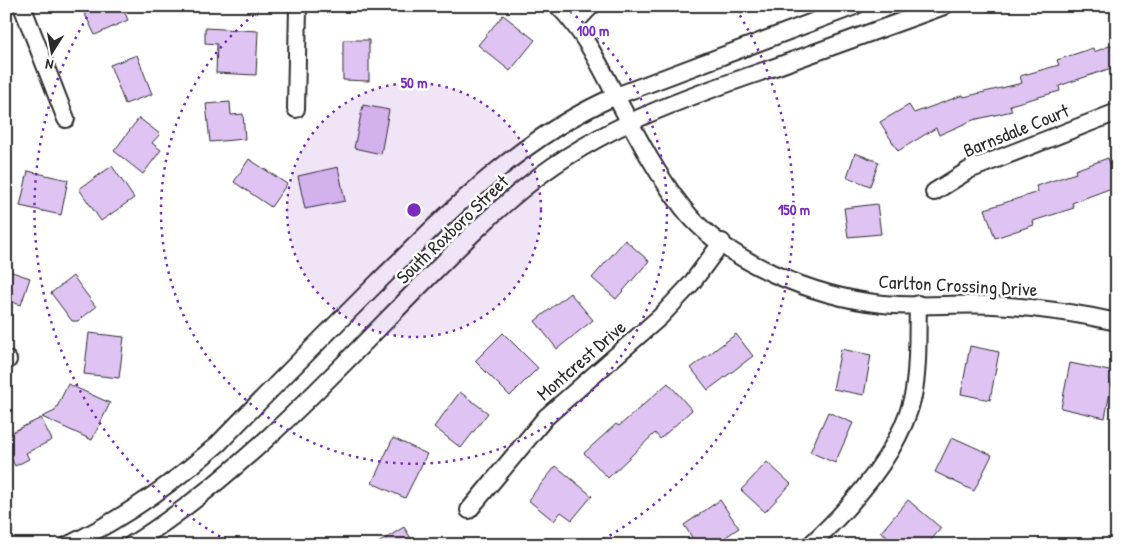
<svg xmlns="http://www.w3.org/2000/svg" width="1123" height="551" font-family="'Patrick Hand',sans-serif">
	<rect width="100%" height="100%" fill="#fff"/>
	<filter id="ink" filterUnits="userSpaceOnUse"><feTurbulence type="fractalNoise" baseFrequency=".02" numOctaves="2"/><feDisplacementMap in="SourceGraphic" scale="10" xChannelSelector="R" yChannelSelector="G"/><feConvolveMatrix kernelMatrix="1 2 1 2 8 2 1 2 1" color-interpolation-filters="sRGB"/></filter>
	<g filter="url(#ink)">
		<g fill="#dfc4f3" stroke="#2b2b2b">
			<polygon points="81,6 122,6 128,20 95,35"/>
			<polygon points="503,15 535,40 510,71 478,45"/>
			<polygon points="205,28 258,31 256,75 216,73 217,44 205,43"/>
			<polygon points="343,40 369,40 369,81 343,80"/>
			<polygon points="1117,43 1117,66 1059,86 1060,91 1010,105 1012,111 973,120 939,135 936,128 898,151 880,122 909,105 914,113 963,95 964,97 1022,83 1020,76 1059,65 1057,60 1093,48 1094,52"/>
			<polygon points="137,55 152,94 125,104 110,65"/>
			<polygon points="230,102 231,115 243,114 245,139 210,142 206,104"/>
			<polygon points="363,105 389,110 381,154 354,148"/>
			<polygon points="139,118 160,134 152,143 161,150 143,174 114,151"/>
			<polygon points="855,153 879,162 870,186 847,177"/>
			<polygon points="1108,158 1117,186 1072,203 1074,208 1033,221 1034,225 995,238 985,209 1038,192 1036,186 1076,173 1075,170"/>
			<polygon points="249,159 287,184 271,207 234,182"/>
			<polygon points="112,166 134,198 101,221 79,189"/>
			<polygon points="338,167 345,201 305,209 298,176"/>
			<polygon points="28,171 68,180 61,215 20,206"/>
			<polygon points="877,204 881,234 848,237 844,208"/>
			<polygon points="625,240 649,261 616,299 592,278"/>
			<polygon points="6,270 30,278 21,305 6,300"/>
			<polygon points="73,276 96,307 78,321 72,321 51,293"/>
			<polygon points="570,293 593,320 557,349 535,321"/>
			<polygon points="89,333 124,337 119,378 84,374"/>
			<polygon points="503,333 538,368 510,396 475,361"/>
			<polygon points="736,334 753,356 708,390 691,368"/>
			<polygon points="970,346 999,352 990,400 961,394"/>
			<polygon points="841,349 871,355 864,395 833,389"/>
			<polygon points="1070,363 1114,372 1105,418 1061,408"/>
			<polygon points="668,383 692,410 660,439 655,433 608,478 584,453 616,424 619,426"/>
			<polygon points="68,384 110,403 92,440 42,417 55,411"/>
			<polygon points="460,392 488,413 461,448 434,427"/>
			<polygon points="828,412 853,423 835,463 810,452"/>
			<polygon points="41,418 52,440 26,453 29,459 15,466 6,448 6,435"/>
			<polygon points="952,437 992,455 974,491 935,472"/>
			<polygon points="393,438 427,454 405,498 372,483"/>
			<polygon points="767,462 791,484 765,512 741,490"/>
			<polygon points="556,466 592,496 572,520 561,512 554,521 528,500"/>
			<polygon points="720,500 739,528 714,545 697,545 684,525"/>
			<polygon points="908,500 941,528 927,545 897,545 881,532"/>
			<polygon points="404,527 415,545 375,545"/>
		</g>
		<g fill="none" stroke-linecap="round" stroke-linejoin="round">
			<g stroke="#2b2b2b" stroke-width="20">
				<g id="minor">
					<polyline points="22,6 66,119"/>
					<path d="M558 6C586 34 602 70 620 104 639 140 658 176 683 208 726 263 816 297 883 304 920 308 957 303 993 305 1035 307 1076 313 1117 322"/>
					<polyline points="575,23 591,6"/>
					<polyline points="296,109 298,6"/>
					<polyline points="934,192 969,170 1117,112"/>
					<polyline points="6,359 8,360"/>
					<polyline points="469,510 546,417 660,317 691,284 722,242"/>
					<path d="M68 545C123 519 172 484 218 444 271 389 324 336 378 282 450 211 522 136 616 96L855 6"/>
					<path d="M131 545C238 477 325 383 413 293 451 255 487 217 529 184 601 126 689 96 775 67 831 47 888 26 944 6"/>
					<path d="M810 545C852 506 900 453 913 396 919 366 917 334 918 304"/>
				</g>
			</g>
			<use href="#minor" stroke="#fff" stroke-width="16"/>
		</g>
	</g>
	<circle cx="414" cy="210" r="127" fill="#7b2cbf" fill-opacity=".12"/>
	<g fill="none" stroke="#7b2cbf" stroke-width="2.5" stroke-dasharray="2.5 5">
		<circle cx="414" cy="210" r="127"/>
		<path d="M564 7A253 253 0 1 1 264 7"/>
		<path d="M233 544A380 380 0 0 1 92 9M736 9A380 380 0 0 1 595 544"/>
	</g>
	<g text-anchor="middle" stroke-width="5" stroke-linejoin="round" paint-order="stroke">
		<g font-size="19" fill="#2b2b2b" stroke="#fff">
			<text transform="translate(1016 130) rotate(-22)" y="7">Barnsdale Court</text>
			<text transform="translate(452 229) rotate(-44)" y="7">South Roxboro Street</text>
			<text transform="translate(958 285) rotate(3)" y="7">Carlton Crossing Drive</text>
			<text transform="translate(581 360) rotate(-41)" y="7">Montcrest Drive</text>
		</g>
	</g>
	<circle cx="414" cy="210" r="8" fill="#7b2cbf" stroke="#fff" stroke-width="2.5"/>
	<g font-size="15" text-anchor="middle" font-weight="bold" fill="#7b2cbf" stroke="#fff" stroke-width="5" stroke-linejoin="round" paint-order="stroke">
		<text x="593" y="36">100 m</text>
		<text x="414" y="88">50 m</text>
		<text x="794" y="215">150 m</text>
	</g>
	<rect width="1123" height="551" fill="none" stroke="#fff" stroke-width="25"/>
	<rect x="12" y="12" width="1098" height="526" fill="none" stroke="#2b2b2b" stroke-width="2" filter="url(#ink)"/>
	<g transform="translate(52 52) rotate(191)" stroke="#ffffff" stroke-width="4" paint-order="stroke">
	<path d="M0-4L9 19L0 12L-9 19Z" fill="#2b2b2b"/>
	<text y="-8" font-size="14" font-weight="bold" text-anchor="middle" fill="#2b2b2b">N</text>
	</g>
</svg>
